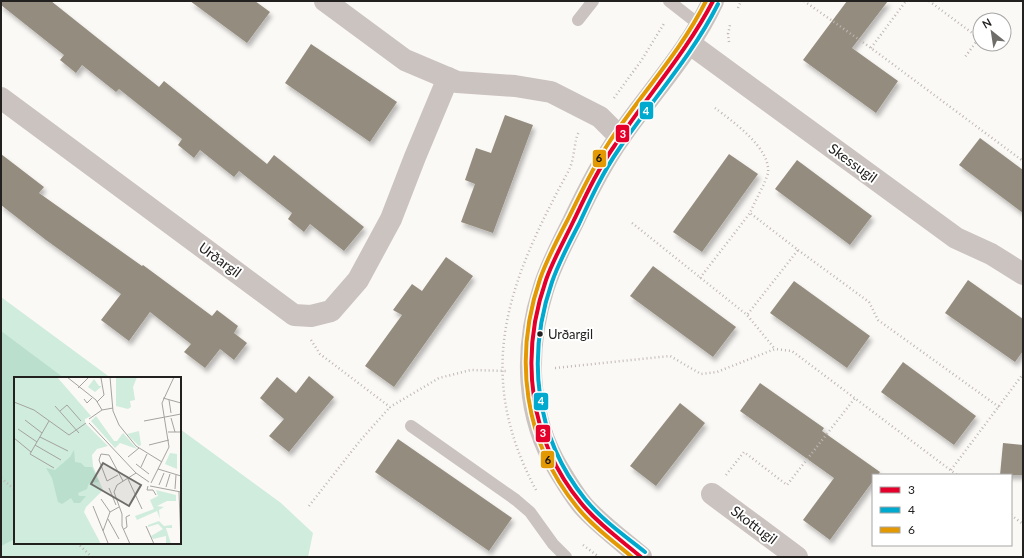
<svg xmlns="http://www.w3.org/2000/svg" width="1024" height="558" font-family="Lato,sans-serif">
	<defs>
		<filter id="shadow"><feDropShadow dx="2.5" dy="4.5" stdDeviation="2" flood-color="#0004"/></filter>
	</defs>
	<rect width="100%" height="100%" fill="#fbf9f6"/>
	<polygon fill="#cfecdd" points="1,297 111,378 15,378 15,543 180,543 180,429 281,503 313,533 308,557 1,557"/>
	<polygon fill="#badfcd" points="1,331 64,378 15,378 15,539 1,546"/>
	<g fill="#948d7f" filter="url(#shadow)">
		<polygon points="1,1 51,1 159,87 164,81 267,164 274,155 364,227 344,251 310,224 304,232 288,219 292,213 239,171 234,177 200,150 194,158 178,145 182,139 119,89 116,92 82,65 76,73 60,60 64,55 1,5"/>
		<polygon points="190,1 255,1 270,12 247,43"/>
		<polygon points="847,1 888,1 852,48 898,81 876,113 803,60"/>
		<polygon points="311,44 397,102 370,142 285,83"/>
		<polygon points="505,115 533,125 493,233 461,222 475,184 465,180 476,148 491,153"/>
		<polygon points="980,138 1023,170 1023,213 959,165"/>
		<polygon points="1,154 44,187 39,193 142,266 143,265 212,316 217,310 238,326 234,333 247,343 234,360 220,349 205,368 184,352 191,344 150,312 129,341 101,320 121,294 46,240 1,205"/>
		<polygon points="729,154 758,174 702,252 673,232"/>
		<polygon points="797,160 872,216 850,245 775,189"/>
		<polygon points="446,257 473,276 394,387 365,366 402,315 393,310 412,284 422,291"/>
		<polygon points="653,266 736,327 713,357 630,296"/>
		<polygon points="968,280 1023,319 1023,351 1015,362 945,313"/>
		<polygon points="794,281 870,336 847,368 770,313"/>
		<polygon points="903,362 976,416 954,445 881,392"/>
		<polygon points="309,376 334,397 289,452 269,436 284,419 260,398 277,377 296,393"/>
		<polygon points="760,383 824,428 822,431 880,472 878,475 873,475 873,481 830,540 803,520 834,478 740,411"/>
		<polygon points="680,403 705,423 656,486 630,466"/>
		<polygon points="398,439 512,518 489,551 375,472"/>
		<polygon points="1003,443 1023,445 1023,475 1000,475"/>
	</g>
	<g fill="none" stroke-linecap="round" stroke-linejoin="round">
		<g stroke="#bfb8b5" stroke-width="2.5" stroke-dasharray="1 3" stroke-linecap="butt">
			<polyline points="804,1 871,48 1023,161"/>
			<polyline points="929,1 979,38 965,57"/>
			<polyline points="738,8 741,1"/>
			<polyline points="729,42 728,34 730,25"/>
			<polyline points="871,48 906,1"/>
			<polyline points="614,98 641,61 665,22"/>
			<path d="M715 108C732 121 771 148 768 173 766 182 754 203 750 213L798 250 747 315"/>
			<polyline points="632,223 747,315 775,349"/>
			<polyline points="798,250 869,302 878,320 999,407"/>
			<polyline points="700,278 750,213"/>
			<polyline points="311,340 320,354 390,407 439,378 471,370 508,371"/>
			<polyline points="555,368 670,356 701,374 717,372 775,349 792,351 957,475"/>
			<polyline points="951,470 1023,374"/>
			<polyline points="726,475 744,452 787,485 855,398"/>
			<polyline points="1,478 15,490"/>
			<path d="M536 490C472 370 509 281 569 170 575 158 574 139 579 132"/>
			<polyline points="309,506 359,442 390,407"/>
			<polyline points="1011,515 1023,524"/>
			<polyline points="77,543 92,557"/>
			<polyline points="583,545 599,557"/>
		</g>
		<g stroke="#cbc3c0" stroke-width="12">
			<polyline points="669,1 701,26"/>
			<polyline points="578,20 593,1"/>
			<polyline points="411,426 516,500 530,512 553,544 566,557"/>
		</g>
		<g stroke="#cbc3c0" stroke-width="22">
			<polyline points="325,1 405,60 457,82 515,86 551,92 600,117 620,137"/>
			<polyline points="689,43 956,238 991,254 1023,274"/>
			<polyline points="1,98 294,315 311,316 331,311 358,280 391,219 415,157 448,78"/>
			<polyline points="712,494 797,557"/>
			<path d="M641 557C622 541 602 526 585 508 575 497 567 483 559 470 526 416 524 350 543 290 550 266 562 244 573 222 587 192 601 164 620 137 651 92 690 51 713 1"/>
		</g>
		<g stroke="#fff" stroke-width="7">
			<path id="bus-1" d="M641 557C621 540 598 524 581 503 529 440 519 357 546 280 553 260 564 241 573 222 586 195 598 169 615 145 647 96 686 53 713 1"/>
		</g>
		<g stroke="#fff" stroke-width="7">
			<path id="bus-2" d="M645 552C625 536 602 520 585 499 535 437 526 357 552 282 559 262 569 243 579 224 591 198 603 172 619 149 652 100 692 56 718 4"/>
		</g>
		<g stroke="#fff" stroke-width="7">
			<path id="bus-3" d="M632 557C613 541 592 526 577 507 524 442 513 358 540 279 547 259 557 240 567 221 580 195 592 169 608 144 640 95 680 53 706 1"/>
		</g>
		<use href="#bus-1" stroke="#e4002b" stroke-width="4"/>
		<use href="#bus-2" stroke="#00a9ce" stroke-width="4"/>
		<use href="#bus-3" stroke="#e29903" stroke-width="4"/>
	</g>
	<circle fill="#22211f" stroke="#fff" stroke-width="1.5" cx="540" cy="334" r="3.5"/>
	<g text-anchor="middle" stroke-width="4" stroke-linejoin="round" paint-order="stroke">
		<g font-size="13" fill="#22211f" stroke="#fff" text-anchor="start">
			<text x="548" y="339">Urðargil</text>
		</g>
		<g font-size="14" fill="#22211f" stroke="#fff">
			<text transform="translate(853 163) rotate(36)" y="5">Skessugil</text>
			<text transform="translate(220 260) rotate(36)" y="5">Urðargil</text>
			<text transform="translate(754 525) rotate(37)" y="5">Skottugil</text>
		</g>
	</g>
	<g transform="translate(14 377)">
		<rect width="167" height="167" fill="#fbf9f6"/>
		<path d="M0 0H43L77 39 71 42V46L94 69 83 72 78 78 79 89 89 113 72 130 70 135 87 167H0ZM102 0H123L119 10 121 23 116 24 117 30 114 32 102 29ZM80 2 85 9H88L81 15 74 10ZM82 39 100 64H103L109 56 123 72 106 66 101 71 77 44ZM125 54 127 68 125 69 113 57ZM156 76 163 77V92L151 87ZM142 113 162 118V124H153L143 129 150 130 145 133 146 142 143 134 123 143 121 139 140 132 136 123 144 119ZM145 144 150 149 158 148V151H152L157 167 152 166V159L139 162 137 159 149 152 144 147 134 150V148Z" fill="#cfecdd"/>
		<path d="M60 73 61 85 67 86 71 90H78L85 105 75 106 73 112 64 116 65 119H72L66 126H60L57 121 48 127 44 125 38 101 32 91 41 93 56 80Z" fill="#badfcd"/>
		<path fill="none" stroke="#a4a3a0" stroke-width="1" d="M53 0 82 23 88 33M96 0 99 34 105 48 122 69 148 85M64 11 74 1M149 21 167 26M70 22 73 26 78 21M155 23 157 36M0 25 20 33 55 58 72 46M83 25 90 18 87 1M41 29 65 56M46 34 53 28 67 44M157 41 161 55M75 42 88 33 99 31M11 43 28 56M35 44 16 77 40 91M130 44 167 37M75 46 122 96 135 105M4 52 23 65M154 55H167M26 60 54 74M0 61 17 75M21 68 47 83M135 68 155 63M114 80 125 71M122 87 135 97M127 90 133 77M144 92 167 99M104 98 93 104 85 83 87 77 95 78 109 104M114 102 128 132M137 106 155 70 148 26 160 0M145 108 150 96M134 109 133 113H139L142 118M136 109 167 115M152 110 156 97M95 111 102 128M161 112 162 98M165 115 167 167M87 122 96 135M79 129 94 166M94 142 105 162M132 149 140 167M110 152 113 150 112 140 116 138M89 154 96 135 105 130M116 167 108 149V137L100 115 103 108 122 96"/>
		<path fill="#6e6d6a" fill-opacity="0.15" stroke="#6e6d6a" stroke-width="2" d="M89 86 127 108 115 129 77 107Z"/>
		<rect width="167" height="167" fill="none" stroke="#22211f" stroke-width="2"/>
	</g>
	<g stroke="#fff" stroke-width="1.5">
		<rect x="639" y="101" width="15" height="19" rx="4" fill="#00a9ce"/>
		<rect x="615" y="124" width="15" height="19" rx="4" fill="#e4002b"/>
		<rect x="592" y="149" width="15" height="19" rx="4" fill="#e29903"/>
		<rect x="533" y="392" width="16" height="19" rx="4" fill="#00a9ce"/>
		<rect x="535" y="424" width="16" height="19" rx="4" fill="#e4002b"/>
		<rect x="540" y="450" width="15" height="19" rx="4" fill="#e29903"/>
	</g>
	<g font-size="11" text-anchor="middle" font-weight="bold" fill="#fff">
		<text x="646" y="115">4</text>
		<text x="623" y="138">3</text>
		<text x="541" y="405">4</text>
		<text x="543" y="437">3</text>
	</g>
	<g font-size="11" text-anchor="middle" font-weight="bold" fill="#111">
		<text x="599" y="162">6</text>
		<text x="548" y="464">6</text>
	</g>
	<rect width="1024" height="558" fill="none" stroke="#22211f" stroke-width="4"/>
	<rect x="872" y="474" width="140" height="72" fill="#ffffff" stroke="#a7a6a5"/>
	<rect x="880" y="487" width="20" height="6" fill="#e4002b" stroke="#a7a6a5"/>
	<text x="908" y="494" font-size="12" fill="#22211f">3</text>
	<rect x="880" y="507" width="20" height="6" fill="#00a9ce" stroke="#a7a6a5"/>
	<text x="908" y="514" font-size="12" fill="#22211f">4</text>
	<rect x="880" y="527" width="20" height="6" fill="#e29903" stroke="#a7a6a5"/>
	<text x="908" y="534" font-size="12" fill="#22211f">6</text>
	<g transform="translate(992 32) rotate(330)"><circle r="19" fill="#ffffff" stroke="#a7a6a5"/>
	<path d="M0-3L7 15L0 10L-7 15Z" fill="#6e6d6a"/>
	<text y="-6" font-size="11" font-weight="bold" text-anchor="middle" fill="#22211f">N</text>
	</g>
</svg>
